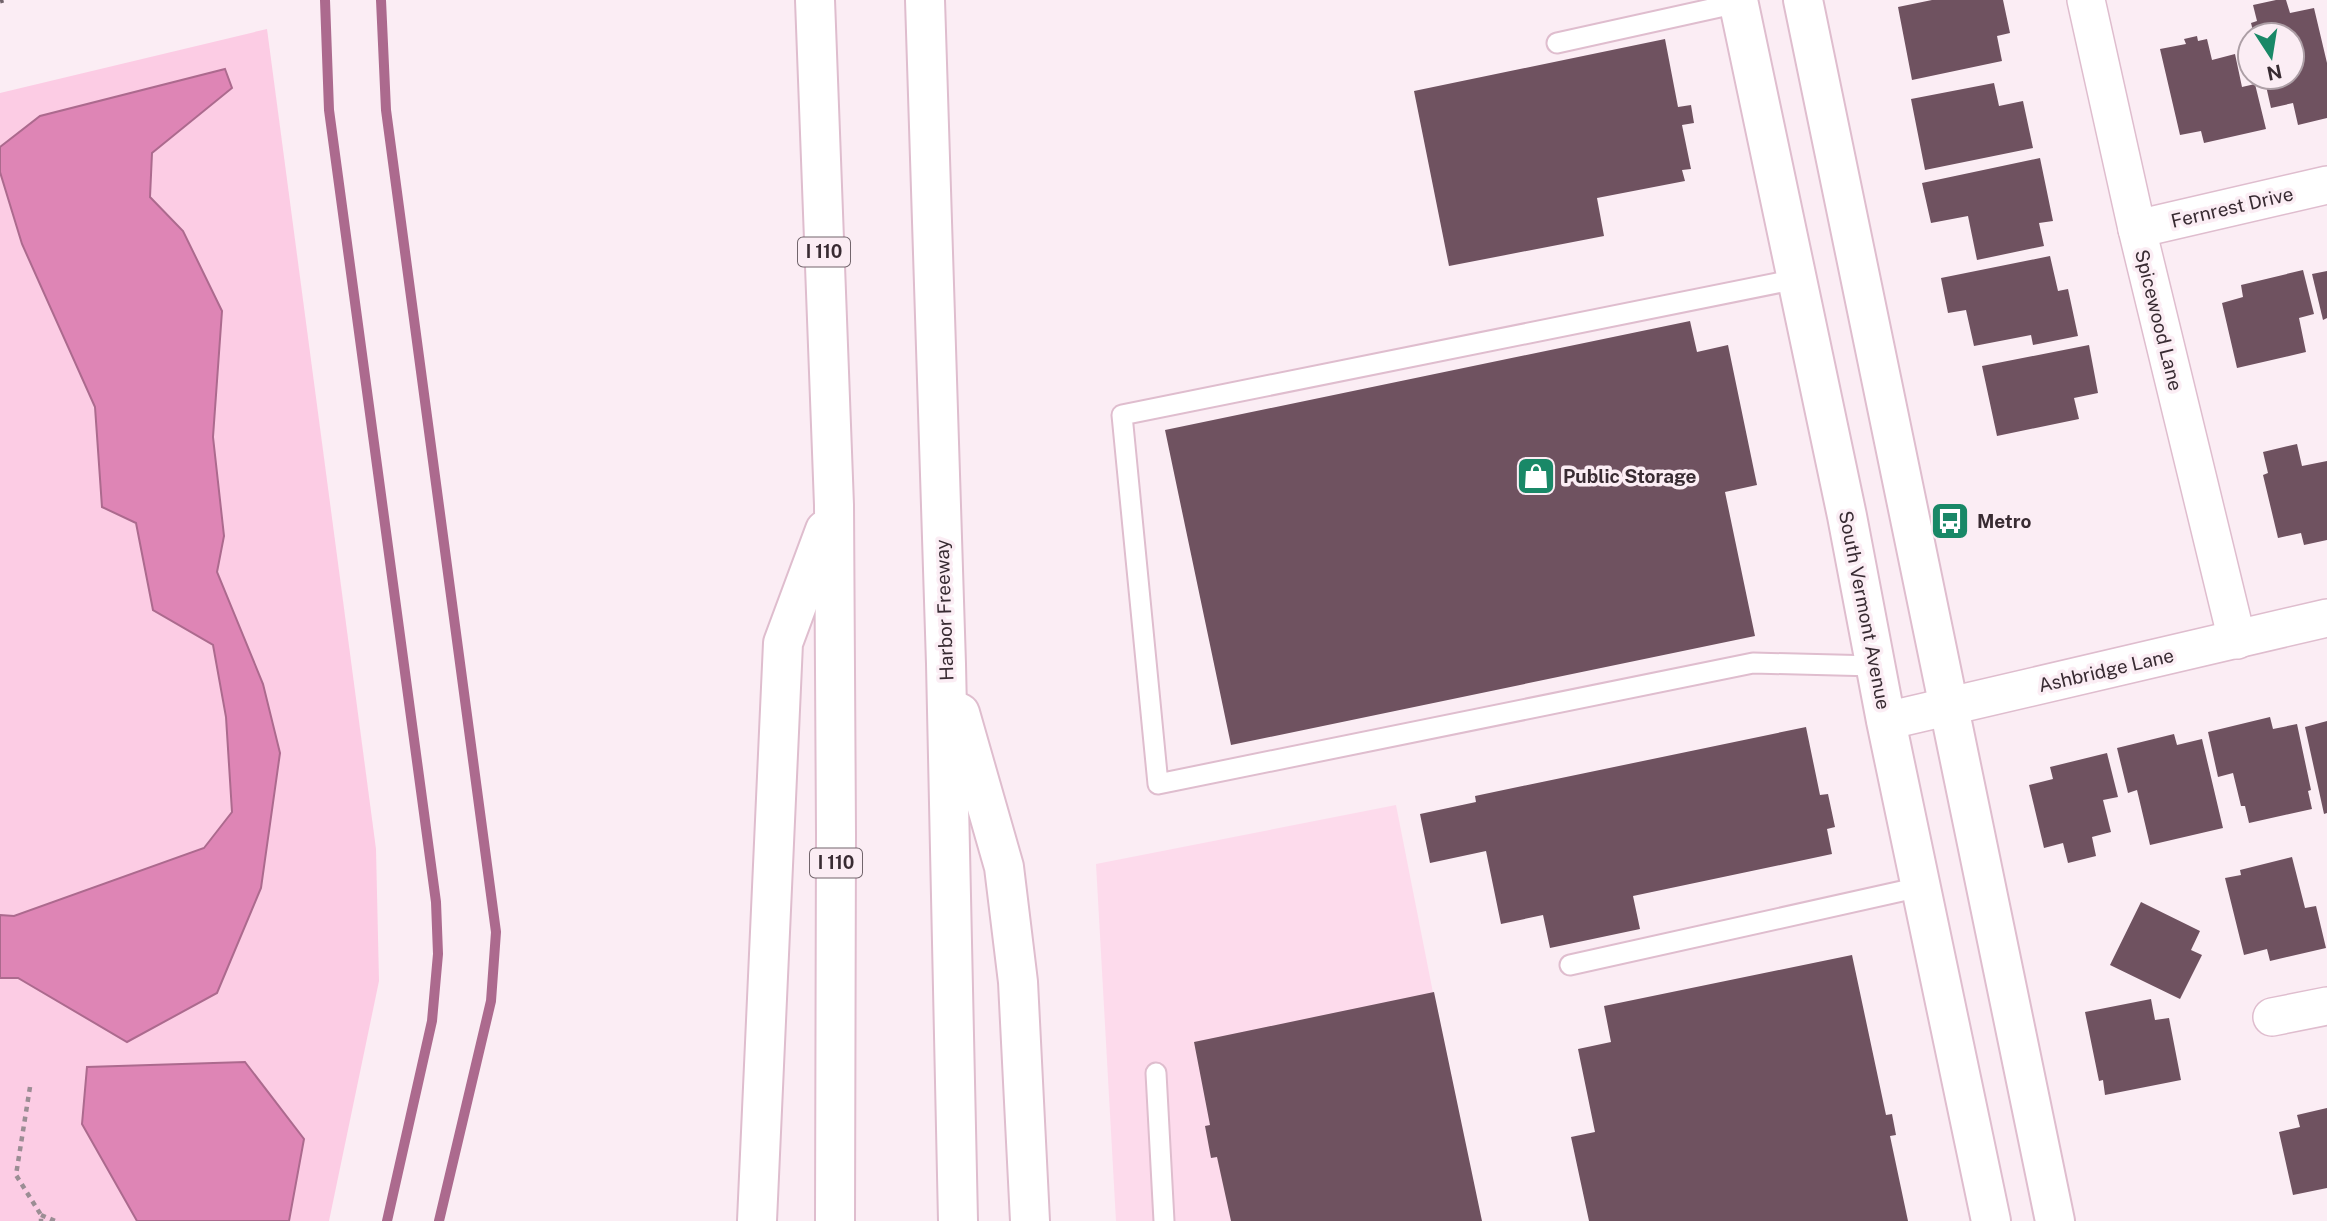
<svg xmlns="http://www.w3.org/2000/svg" width="2327" height="1221" font-family="'Public Sans',sans-serif">
	<rect width="100%" height="100%" fill="#fbedf4"/>
	<polygon fill="#fddbec" points="1396,805 1478,1221 1116,1221 1096,864"/>
	<polygon fill="#fccce4" points="267,29 376,849 379,981 329,1221 0,1221 0,93"/>
	<g fill="#de85b5" stroke="#ac6a8e" stroke-width="2">
		<polygon points="225,69 232,88 152,153 150,197 183,231 222,311 213,437 224,536 217,572 263,684 280,753 261,888 217,993 127,1042 18,978 0,978 0,915 14,916 204,848 232,812 226,717 213,645 153,610 136,523 102,507 95,407 22,244 0,172 0,147 40,116"/>
		<polygon points="245,1062 304,1139 289,1221 137,1221 82,1124 87,1067"/>
	</g>
	<g fill="none" stroke-linecap="round" stroke-linejoin="round">
		<g stroke="#ac6a8e" stroke-width="10">
			<polyline points="325,0 329,110 436,902 438,954 432,1021 387,1221"/>
			<polyline points="381,0 386,110 496,932 491,1001 439,1221"/>
		</g>
	</g>
	<g fill="#6f5260">
		<polygon points="1932,0 2003,0 2010,33 1997,36 2002,61 1912,80 1898,7"/>
		<polygon points="2276,0 2286,0 2290,13 2314,8 2327,63 2327,118 2298,125 2293,103 2271,108 2264,77 2292,77 2292,35 2254,35 2251,23 2257,21 2253,5"/>
		<polygon points="2197,36 2198,41 2207,39 2212,60 2235,54 2242,87 2255,84 2266,129 2204,143 2201,131 2180,135 2160,49 2186,44 2184,39"/>
		<polygon points="1665,39 1678,107 1691,105 1694,123 1682,125 1691,169 1682,170 1685,181 1597,198 1604,236 1449,266 1414,91"/>
		<polygon points="1994,83 1999,106 2023,101 2033,148 1925,170 1911,99"/>
		<polygon points="2040,158 2053,221 2039,223 2044,246 1977,260 1968,216 1931,223 1922,183"/>
		<polygon points="2050,256 2058,291 2068,289 2078,336 2033,345 2031,335 1974,346 1966,310 1948,313 1941,278"/>
		<polygon points="2303,270 2314,314 2299,318 2306,352 2237,368 2222,303 2243,297 2241,285"/>
		<polygon points="2327,271 2327,318 2323,320 2312,274"/>
		<polygon points="1690,321 1697,352 1728,345 1757,485 1725,492 1755,636 1231,745 1165,430"/>
		<polygon points="2089,345 2098,393 2074,398 2079,419 1997,436 1982,366"/>
		<polygon points="2297,444 2302,466 2327,461 2327,540 2304,545 2301,533 2278,538 2263,475 2268,473 2263,452"/>
		<polygon points="2270,717 2273,729 2297,724 2311,790 2308,791 2312,809 2249,823 2245,806 2241,806 2233,773 2218,777 2208,732"/>
		<polygon points="2327,721 2327,813 2324,814 2305,727"/>
		<polygon points="1806,727 1820,795 1828,794 1835,827 1827,829 1832,854 1633,896 1640,929 1550,948 1543,915 1501,924 1486,851 1430,863 1420,814 1476,802 1475,796"/>
		<polygon points="2174,734 2177,745 2202,739 2223,828 2150,845 2137,790 2128,793 2117,748"/>
		<polygon points="2107,753 2118,797 2103,800 2111,832 2092,837 2096,856 2068,863 2063,843 2044,848 2029,785 2053,779 2050,767"/>
		<polygon points="2292,857 2305,908 2316,906 2326,948 2270,961 2267,949 2244,955 2225,878 2241,875 2240,870"/>
		<polygon points="2141,902 2200,931 2191,950 2202,955 2180,999 2110,965"/>
		<polygon points="1852,955 1886,1115 1892,1114 1896,1135 1890,1136 1908,1221 1589,1221 1571,1137 1595,1132 1578,1049 1611,1042 1604,1006"/>
		<polygon points="1434,992 1482,1221 1231,1221 1217,1157 1211,1158 1205,1126 1210,1125 1194,1042"/>
		<polygon points="2151,999 2155,1020 2169,1018 2181,1080 2105,1095 2103,1080 2099,1081 2085,1012"/>
		<polygon points="2327,1108 2327,1188 2293,1195 2279,1132 2300,1127 2297,1115"/>
	</g>
	<g fill="none" stroke-linecap="round" stroke-linejoin="round">
		<g stroke="#dfbdce" stroke-width="23">
			<g id="service">
				<polyline points="1557,43 1738,3"/>
				<polyline points="1797,279 1122,415 1158,784 1753,663 1875,666"/>
				<polyline points="1570,965 1920,887"/>
				<polyline points="1156,1073 1164,1221"/>
			</g>
		</g>
		<g stroke="#dfbdce" stroke-width="40">
			<g id="minor">
				<polyline points="2086,0 2137,229 2237,640"/>
				<polyline points="2137,229 2327,185"/>
				<polyline points="1886,721 2327,618"/>
				<polyline points="2272,1017 2327,1006"/>
			</g>
		</g>
		<g stroke="#dfbdce" stroke-width="42">
			<g id="primary">
				<polyline points="1738,0 1847,516 1886,721 1991,1221"/>
				<polyline points="1803,0 2055,1221"/>
			</g>
		</g>
		<g stroke="#dfbdce" stroke-width="42">
			<g id="motorway">
				<polyline points="815,0 834,505 836,834 835,1221"/>
				<polyline points="925,0 946,664 958,1221"/>
				<polyline points="960,713 1004,867 1018,982 1030,1221"/>
				<polyline points="757,1221 783,643 825,530"/>
			</g>
		</g>
		<g stroke="#9b8d94" stroke-width="4.5" stroke-dasharray="5 5" stroke-linecap="butt">
			<polyline points="30,1087 16,1175 41,1215 41,1221"/>
			<polyline points="41,1215 55,1221"/>
		</g>
		<use href="#service" stroke="#fff" stroke-width="19"/>
		<use href="#minor" stroke="#fff" stroke-width="37"/>
		<use href="#primary" stroke="#fff" stroke-width="38"/>
		<use href="#motorway" stroke="#fff" stroke-width="38"/>
		<polyline stroke="#70636a" stroke-width="5" stroke-dasharray="3.5 7" stroke-linecap="butt" points="0,1 4,0"/>
	</g>
	<defs>
		<g id="shop-square" transform="scale(2.0125)"><rect x="-9" y="-9" width="18" height="18" rx="4" fill="#198867" stroke="#fbedf4"/><path d="M-5-2.5h2.3a2.7 3.5 0 0 1 5.4 0H5L5.5 6h-11ZM-1.5-2.5h3a1.5 2.3 0 0 0-3 0Z" fill="#fff"/></g>
		<g id="bus-square" transform="scale(2.0125)"><rect x="-9" y="-9" width="18" height="18" rx="4" fill="#198867" stroke="#fbedf4"/><path d="M-5-6H5V4H4V6H2V4H-2V6H-4V4H-5ZM-3.5-4V0h7V-4ZM-3.5 1.2v1.5H-2V1.2ZM2 1.2v1.5H3.5V1.2Z" fill="#fff"/></g>
	</defs>
	<g fill-rule="evenodd">
		<use href="#shop-square" x="1536" y="476"/>
		<use href="#bus-square" x="1950" y="521"/>
	</g>
	<g text-anchor="middle" stroke-width="7" stroke-linejoin="round" paint-order="stroke">
		<g fill="#fbedf4" stroke="#72656c" stroke-width="2">
			<rect x="798" y="237.5" width="52" height="29" rx="5"/>
			<rect x="810" y="848.5" width="52" height="29" rx="5"/>
		</g>
		<g font-size="18" font-weight="bold" fill="#382b32">
			<text x="824" y="258">I 110</text>
			<text x="836" y="869">I 110</text>
		</g>
		<g font-size="19" fill="#382b32" stroke="#fbedf4">
			<text transform="translate(2232 207) rotate(-13)" y="7">Fernrest Drive</text>
			<text transform="translate(2159 320) rotate(76)" y="7">Spicewood Lane</text>
			<text transform="translate(944 610) rotate(-92)" y="7">Harbor Freeway</text>
			<text transform="translate(1865 610) rotate(79)" y="7">South Vermont Avenue</text>
			<text transform="translate(2106 670) rotate(-13)" y="7">Ashbridge Lane</text>
		</g>
		<g font-size="19" font-weight="bold" fill="#382b32" stroke="#fbedf4" text-anchor="start">
			<text x="1563" y="483">Public Storage</text>
			<text x="1977" y="528">Metro</text>
		</g>
	</g>
	<g transform="translate(2271 56) rotate(168)"><circle r="33" fill="#fbedf4" stroke="#ad9fa6" stroke-width="2"/>
	<path d="M0-5L12 26L0 18L-12 26Z" fill="#198867"/>
	<text y="-10" font-size="19" font-weight="bold" text-anchor="middle" fill="#382b32">N</text>
	</g>
</svg>
